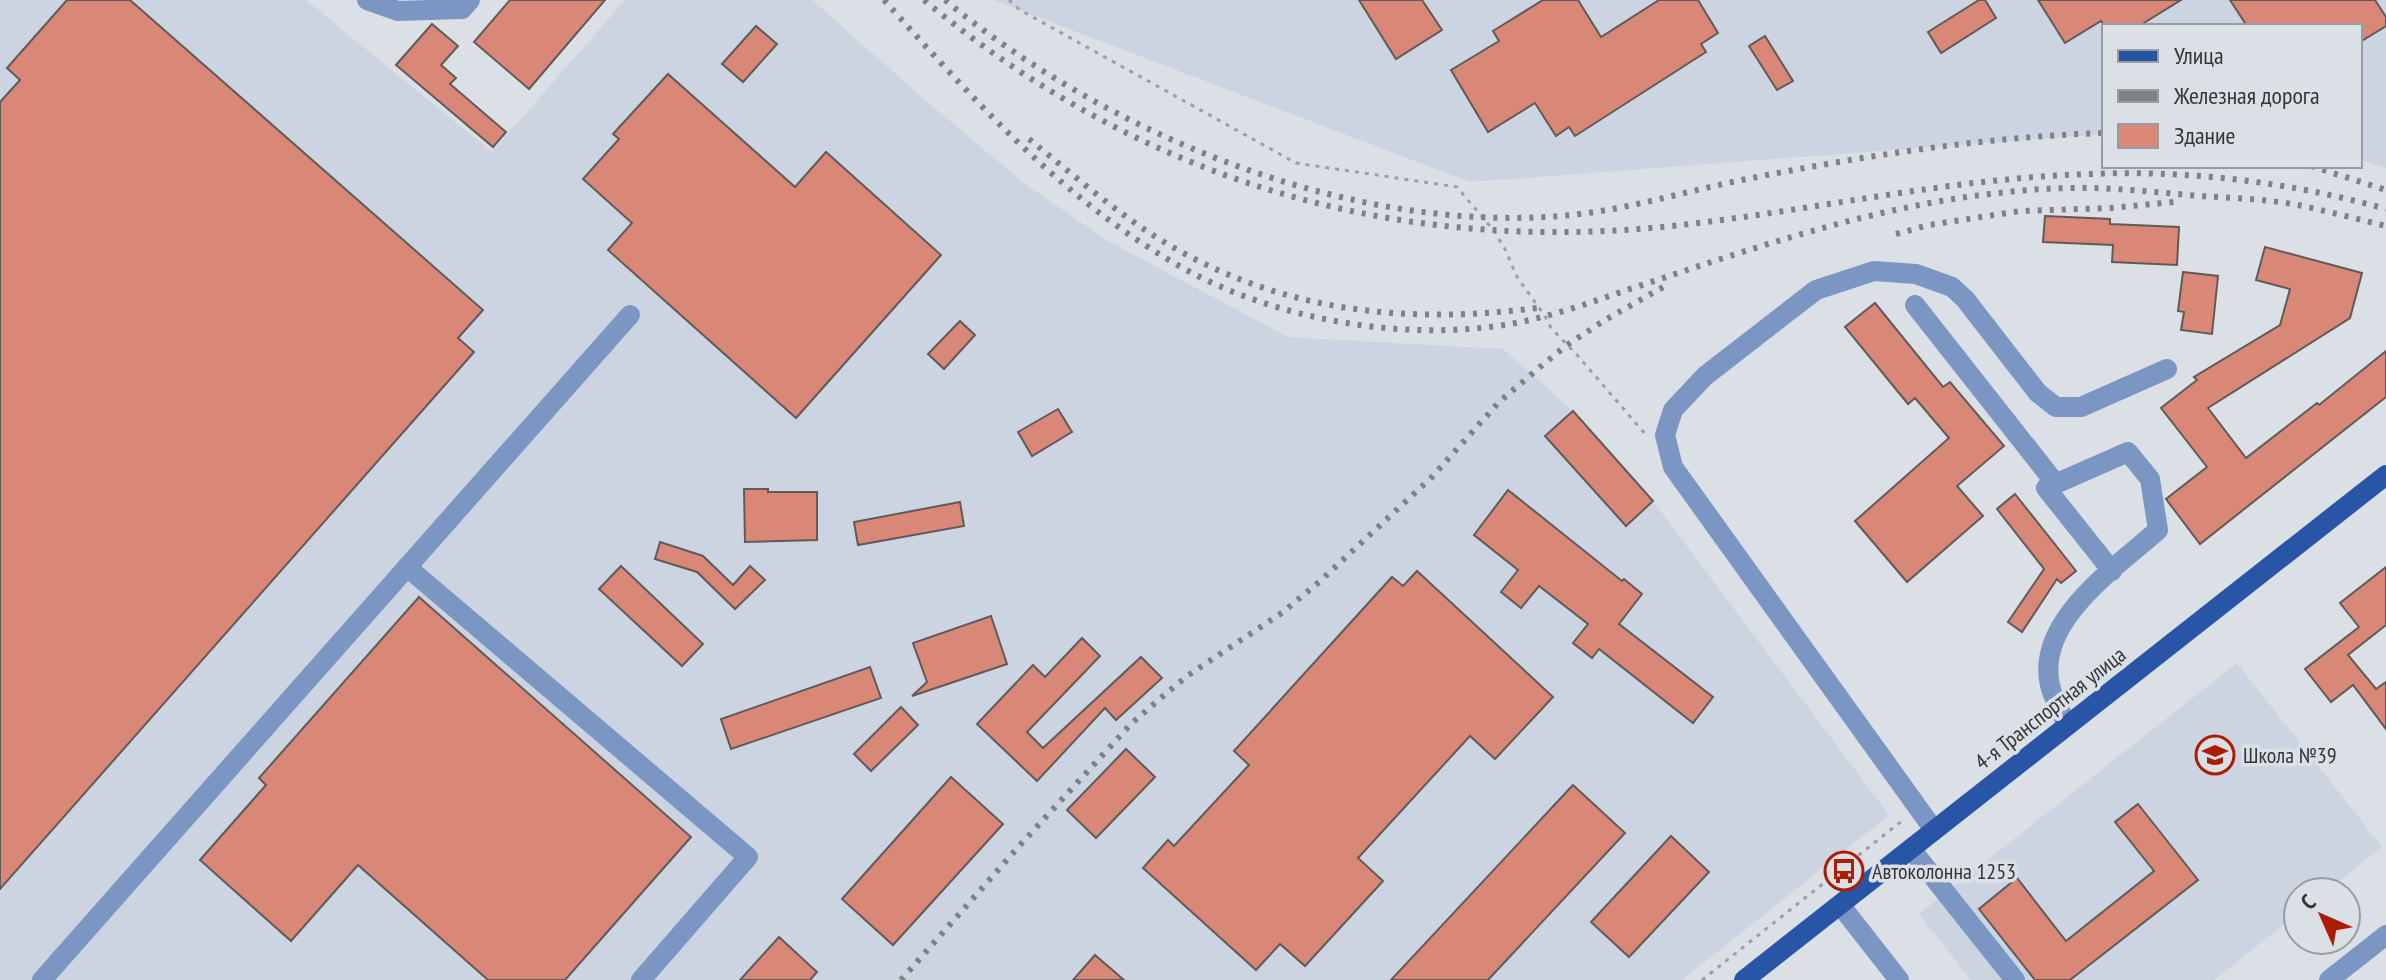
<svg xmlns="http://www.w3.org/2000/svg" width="2386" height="980" font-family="'PT Sans Narrow',sans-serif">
	<rect width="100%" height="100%" fill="#dbdfe6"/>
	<g fill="#ccd4e1">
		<polygon points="0,0 306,0 492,152 625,0 812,0 925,100 1025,184 1108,241 1288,337 1503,349 1573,411 1653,501 1889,815 1682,980 0,980"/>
		<polygon points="993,0 2386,0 2386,168 2360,160 2360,26 2104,26 2104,134 1470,182"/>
		<polygon points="2237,663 2382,847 2325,892 2298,892 2298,913 2214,980 1971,980 1919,914"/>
	</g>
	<g fill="#d98878" stroke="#615a58" stroke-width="2">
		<polygon points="67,0 130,0 483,310 458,338 474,352 0,889 0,102 20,80 7,68"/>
		<polygon points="510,0 605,0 529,89 474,42"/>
		<polygon points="1359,0 1422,0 1442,30 1396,59"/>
		<polygon points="1543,0 1578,0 1601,37 1659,0 1698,0 1718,33 1701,44 1706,52 1575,136 1569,127 1556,136 1535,103 1488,132 1451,70 1499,41 1493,31"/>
		<polygon points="1979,0 1985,0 1996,18 1941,53 1928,32"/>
		<polygon points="2038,0 2181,0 2139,26 2104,26 2101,21 2065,43"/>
		<polygon points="2230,0 2375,0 2386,17 2386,26 2360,42 2360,26 2247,26"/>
		<polygon points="432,24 458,46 441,65 456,78 450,84 506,132 493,147 396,65"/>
		<polygon points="756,26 777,44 743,82 722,64"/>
		<polygon points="1765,36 1793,81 1777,90 1749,46"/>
		<polygon points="668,74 795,187 826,152 941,255 796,418 608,250 632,223 583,179 619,139 613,134"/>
		<polygon points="2045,216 2110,219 2110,224 2179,227 2177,265 2112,262 2113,245 2043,242"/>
		<polygon points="2265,247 2362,273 2350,318 2208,408 2246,458 2317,403 2319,405 2386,351 2386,397 2200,544 2166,499 2207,467 2161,408 2197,380 2194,377 2280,325 2290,289 2256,280"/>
		<polygon points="2183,272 2218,276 2212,334 2181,330 2184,312 2178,311"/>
		<polygon points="1875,303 1943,387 1950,382 2004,446 1957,486 1983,516 1907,582 1855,521 1949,438 1915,398 1908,404 1845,327"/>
		<polygon points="960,321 975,335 944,369 928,354"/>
		<polygon points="1058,409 1072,432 1032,456 1018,432"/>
		<polygon points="1573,411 1653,501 1626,526 1545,436"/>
		<polygon points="744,489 768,489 768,492 817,492 817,540 745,542"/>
		<polygon points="1508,490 1622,581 1624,579 1642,594 1619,624 1713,697 1693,723 1599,649 1592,658 1573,643 1588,624 1539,586 1521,608 1501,592 1518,570 1474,535"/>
		<polygon points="2015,494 2076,571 2061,583 2057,579 2022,632 2008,622 2044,569 1997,509"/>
		<polygon points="960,502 964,526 858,545 854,522"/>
		<polygon points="660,542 703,556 733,585 750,566 765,580 735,609 697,572 655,559"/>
		<polygon points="621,566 703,644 682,666 599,589"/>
		<polygon points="2386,567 2386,625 2348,655 2376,689 2386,682 2386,729 2353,685 2331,702 2305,669 2359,627 2340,603"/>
		<polygon points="1417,571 1553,697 1495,759 1470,736 1358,858 1383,881 1305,966 1280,944 1256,970 1143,868 1168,840 1174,846 1249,765 1234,751 1392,577 1403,586"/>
		<polygon points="419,597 691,837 565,980 488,980 358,865 291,941 200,860 266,785 259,778"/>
		<polygon points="991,616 1007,664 912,696 927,682 913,643"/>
		<polygon points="1082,638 1100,656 1027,732 1043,748 1141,657 1162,678 1116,720 1105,708 1037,781 977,724 1033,665 1045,677"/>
		<polygon points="870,667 881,698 731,749 721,719"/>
		<polygon points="901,707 918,725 871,771 854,754"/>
		<polygon points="1126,749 1155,777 1096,838 1067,810"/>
		<polygon points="951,777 1003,824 893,945 842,899"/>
		<polygon points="1573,785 1625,833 1488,980 1391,980"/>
		<polygon points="2138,804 2198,880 2070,980 2035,980 1979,909 2017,878 2066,941 2154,871 2115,822"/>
		<polygon points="1671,836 1709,872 1629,957 1591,922"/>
		<polygon points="779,937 817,972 810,980 740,980"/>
		<polygon points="1095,955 1124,980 1073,980"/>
	</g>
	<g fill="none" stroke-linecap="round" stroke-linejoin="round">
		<g stroke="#9c9fa4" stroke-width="3" stroke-dasharray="4 6" stroke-linecap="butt">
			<polyline points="1009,0 1020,10 1296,163 1457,187 1494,231 1505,249 1517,277 1545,316 1551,328 1578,356 1647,436"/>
			<polyline points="1702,980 1903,820"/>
		</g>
		<g stroke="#7c96c3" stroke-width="20">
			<polyline points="367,0 398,11 462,9 470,0"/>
			<polyline points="1915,305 2056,484"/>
			<polyline points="407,567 748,857 641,980"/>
			<path d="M2067 725C2062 713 2053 699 2050 685 2035 621 2117 567 2158 530L2150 479 2128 452 2046 488 2112 571"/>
			<polyline points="1934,830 1673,467 1665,435 1673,410 1705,376 1816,290 1874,271 1916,274 1952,287 1965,299 2038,393 2056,407 2081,407 2167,369"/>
			<polyline points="1911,849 2015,980"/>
			<polyline points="1841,906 1899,980"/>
			<polyline points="42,980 630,315"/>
			<polyline points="2329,980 2386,935"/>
		</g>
		<polyline stroke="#2955a6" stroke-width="20" points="1744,980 2386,475"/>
		<g stroke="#7f8186" stroke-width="6" stroke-dasharray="4 8" stroke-linecap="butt">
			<path d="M884 0C973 99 1064 202 1183 268 1276 320 1405 342 1510 324 1561 315 1610 295 1660 279 1756 247 1853 215 1953 199 1999 192 2047 187 2093 188 2128 189 2164 193 2200 196 2232 198 2266 199 2298 205 2327 211 2357 219 2386 226"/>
			<path d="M924 0C1140 180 1393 255 1672 226 1812 211 1950 178 2090 174 2190 170 2290 182 2386 209"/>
			<path d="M945 0C1106 134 1348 233 1560 216 1626 211 1688 190 1752 178 1868 155 1986 137 2104 133"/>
			<path d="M1029 139C1076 177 1123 219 1176 249 1290 313 1409 324 1537 308"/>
			<polyline points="2311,166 2386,190"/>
			<polyline points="1896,234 1929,225 2020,211 2111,208 2174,202"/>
			<polyline points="901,980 1021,844 1131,724 1162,697 1187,676 1283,612 1319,582 1432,477 1499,402 1540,367 1567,345 1605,320 1665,286"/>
		</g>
	</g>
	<defs>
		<g id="school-ring" transform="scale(2)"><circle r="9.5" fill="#dbdfe6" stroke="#ac1d05" stroke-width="1.5"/><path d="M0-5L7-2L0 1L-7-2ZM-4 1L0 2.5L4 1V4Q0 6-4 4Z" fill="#ac1d05"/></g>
		<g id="bus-ring" transform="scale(2)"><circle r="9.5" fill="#dbdfe6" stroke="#ac1d05" stroke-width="1.5"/><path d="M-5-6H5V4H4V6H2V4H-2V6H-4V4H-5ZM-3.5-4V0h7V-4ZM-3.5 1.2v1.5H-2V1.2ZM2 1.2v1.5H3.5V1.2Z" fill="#ac1d05"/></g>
	</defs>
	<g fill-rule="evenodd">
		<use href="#school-ring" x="2215" y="755"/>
		<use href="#bus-ring" x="1844" y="871"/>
	</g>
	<g text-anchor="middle" stroke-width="7" stroke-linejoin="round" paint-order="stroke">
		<g font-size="22" fill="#333537" stroke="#dbdfe6">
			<text transform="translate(2050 708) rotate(-38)" y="8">4-я Транспортная улица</text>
		</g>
		<g font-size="22" fill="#333537" stroke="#dbdfe6" text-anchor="start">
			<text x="2243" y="763">Школа №39</text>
			<text x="1872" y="879">Автоколонна 1253</text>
		</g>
	</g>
	<rect x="2102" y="24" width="260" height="144" fill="#dbdfe6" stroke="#989ba0" stroke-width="2"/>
	<rect x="2118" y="50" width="40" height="12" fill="#2955a6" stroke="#989ba0" stroke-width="2"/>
	<text x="2174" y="64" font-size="24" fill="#333537">Улица</text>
	<rect x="2118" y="90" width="40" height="12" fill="#7f8186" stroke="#989ba0" stroke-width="2"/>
	<text x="2174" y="104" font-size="24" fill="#333537">Железная дорога</text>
	<rect x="2118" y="124" width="40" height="24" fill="#d98878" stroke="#989ba0" stroke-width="2"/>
	<text x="2174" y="144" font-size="24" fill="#333537">Здание</text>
	<g transform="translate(2322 916) rotate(315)"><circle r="38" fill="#dbdfe6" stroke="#989ba0" stroke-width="2"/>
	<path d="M0-6L14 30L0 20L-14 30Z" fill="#ac1d05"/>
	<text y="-12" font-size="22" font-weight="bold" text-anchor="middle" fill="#333537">С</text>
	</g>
</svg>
